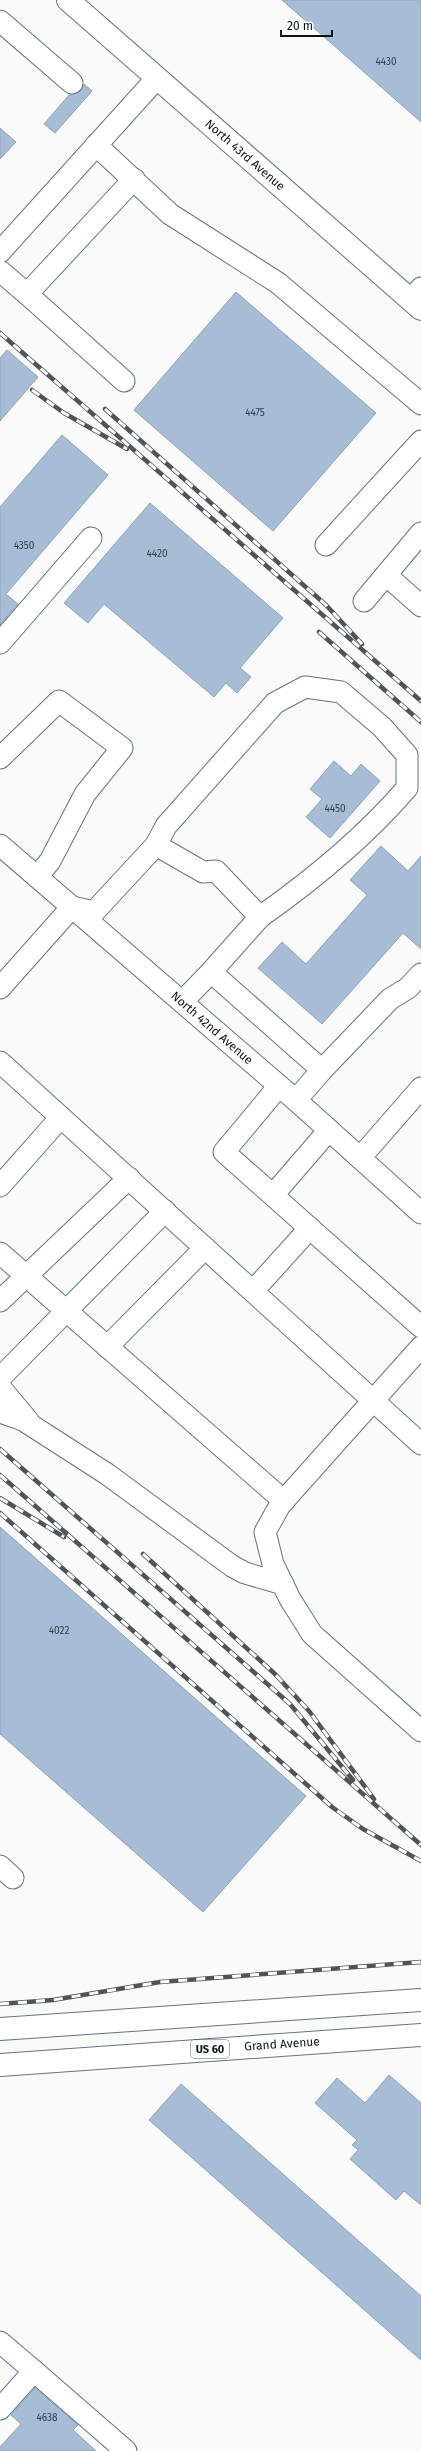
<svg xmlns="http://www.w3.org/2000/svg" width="421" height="2451" font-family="'Fira Sans',sans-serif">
	<rect width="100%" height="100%" fill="#fafafa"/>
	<g fill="#a6bdd5" stroke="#8ca3bb">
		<polygon points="282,0 421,0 421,122"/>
		<polygon points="84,84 92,91 55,133 44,124 69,95 81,91"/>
		<polygon points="0,128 16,142 0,159"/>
		<polygon points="236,292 376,413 273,531 134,410"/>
		<polygon points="7,350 38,377 0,421 0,358"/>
		<polygon points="62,435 108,475 6,594 18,604 0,625 0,507"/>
		<polygon points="150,503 283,618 240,668 251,677 237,693 226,683 214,697 104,604 88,623 64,603"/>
		<polygon points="334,761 351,776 361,764 380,781 330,838 306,817 322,799 310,789"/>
		<polygon points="381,846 408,871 421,856 421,949 403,933 322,1024 258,968 282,942 306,964 367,895 350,880"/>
		<polygon points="0,1527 306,1796 203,1912 0,1734"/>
		<polygon points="389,2075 421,2103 421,2205 404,2191 396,2200 350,2159 358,2150 352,2145 357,2140 315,2103 337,2078 365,2103"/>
		<polygon points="181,2084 421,2296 421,2360 149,2120"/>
		<polygon points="35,2388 78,2425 73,2430 96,2451 0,2451 0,2447 21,2424 11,2415"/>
	</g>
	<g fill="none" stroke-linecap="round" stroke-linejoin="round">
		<g stroke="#5f748b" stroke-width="23">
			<g id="minor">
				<polyline points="0,21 72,83"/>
				<polyline points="96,145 170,214 278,283 421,404"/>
				<polyline points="0,252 157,78"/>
				<polyline points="0,271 27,294 134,179"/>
				<polyline points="27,294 124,381"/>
				<polyline points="410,300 421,288"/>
				<polyline points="326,545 421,441"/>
				<polyline points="386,575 421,606"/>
				<polyline points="364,601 421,533"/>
				<polyline points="0,643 91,538"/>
				<polyline points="0,758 59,701 122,748 85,794 50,861 37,877"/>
				<polyline points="0,845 299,1103 421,1213"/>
				<path d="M156 845 166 826 275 703 305 687 341 692 382 727 407 755V788C364 838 314 879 260 917"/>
				<polyline points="0,988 72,907 94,912 156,845 203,872 216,871 260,917 211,972"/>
				<polyline points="182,1002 211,972 322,1070 296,1100"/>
				<polyline points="0,1062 421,1444"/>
				<polyline points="322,1070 390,999 408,988 421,974"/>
				<polyline points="279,1086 224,1152 421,1327"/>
				<polyline points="360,1158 421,1088"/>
				<polyline points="0,1186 61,1117"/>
				<polyline points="273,1195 329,1130"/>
				<polyline points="0,1253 284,1501"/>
				<polyline points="253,1291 310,1228"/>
				<polyline points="0,1301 129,1178"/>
				<polyline points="107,1347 205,1248"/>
				<polyline points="421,1347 280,1505 265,1532 273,1564 290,1599 312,1634 421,1731"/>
				<polyline points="0,1378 165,1211"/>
				<polyline points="0,1387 29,1422"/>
				<polyline points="0,1412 23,1420 107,1474 232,1566 245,1573 283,1584"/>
				<polyline points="0,1866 13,1878"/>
				<polyline points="0,2342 34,2371 0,2409"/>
				<polyline points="34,2371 126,2451"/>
			</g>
		</g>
		<g stroke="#5f748b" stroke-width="24">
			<polyline id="major" points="68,0 421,309"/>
		</g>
		<g stroke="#5f748b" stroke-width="24">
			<g id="highway">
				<polyline points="0,2029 421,2000"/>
				<polyline points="0,2065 421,2035"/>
			</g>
		</g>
		<use href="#minor" stroke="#fff" stroke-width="21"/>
		<use href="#major" stroke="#fff" stroke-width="22"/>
		<use href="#highway" stroke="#fff" stroke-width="22"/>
		<g stroke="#4e545a" stroke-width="4.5">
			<g id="rail">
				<polyline points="0,333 421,701"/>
				<polyline points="32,390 64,413 127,449"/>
				<polyline points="105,409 326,605 362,644"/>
				<polyline points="319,632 421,722"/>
				<polyline points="0,1449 290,1704 353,1780"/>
				<polyline points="0,1475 421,1845"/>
				<polyline points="0,1498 64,1537"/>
				<polyline points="0,1513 332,1807 363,1829 421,1861"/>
				<polyline points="143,1554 275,1674 309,1711 374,1799"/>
				<polyline points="0,2004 53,2000 160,1982 421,1962"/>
			</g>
		</g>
		<use href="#rail" stroke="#fff" stroke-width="3" stroke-dasharray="9" stroke-linecap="butt"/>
	</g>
	<g text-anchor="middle" stroke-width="3" stroke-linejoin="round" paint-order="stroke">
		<g font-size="10" fill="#313d4a">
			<text x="386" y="65">4430</text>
			<text x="255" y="416">4475</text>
			<text x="24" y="549">4350</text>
			<text x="157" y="557">4420</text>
			<text x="335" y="812">4450</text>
			<text x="59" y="1634">4022</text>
			<text x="47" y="2421">4638</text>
		</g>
		<rect fill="#fff" stroke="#54595f" stroke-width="1" x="191" y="2040" width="38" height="18" rx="3"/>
		<g font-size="11" font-weight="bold" fill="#0a121b">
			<text x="210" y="2053">US 60</text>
		</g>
		<g font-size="12" fill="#0a121b" stroke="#fff">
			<text transform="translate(245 155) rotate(41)" y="4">North 43rd Avenue</text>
			<text transform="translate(212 1028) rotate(41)" y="4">North 42nd Avenue</text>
			<text transform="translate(282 2044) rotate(-4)" y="4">Grand Avenue</text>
		</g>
	</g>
	<path d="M281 30v6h51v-6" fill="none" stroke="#0a121b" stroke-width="2"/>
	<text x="287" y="30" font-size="12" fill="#0a121b" stroke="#ffffff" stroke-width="3" paint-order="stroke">20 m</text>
</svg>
